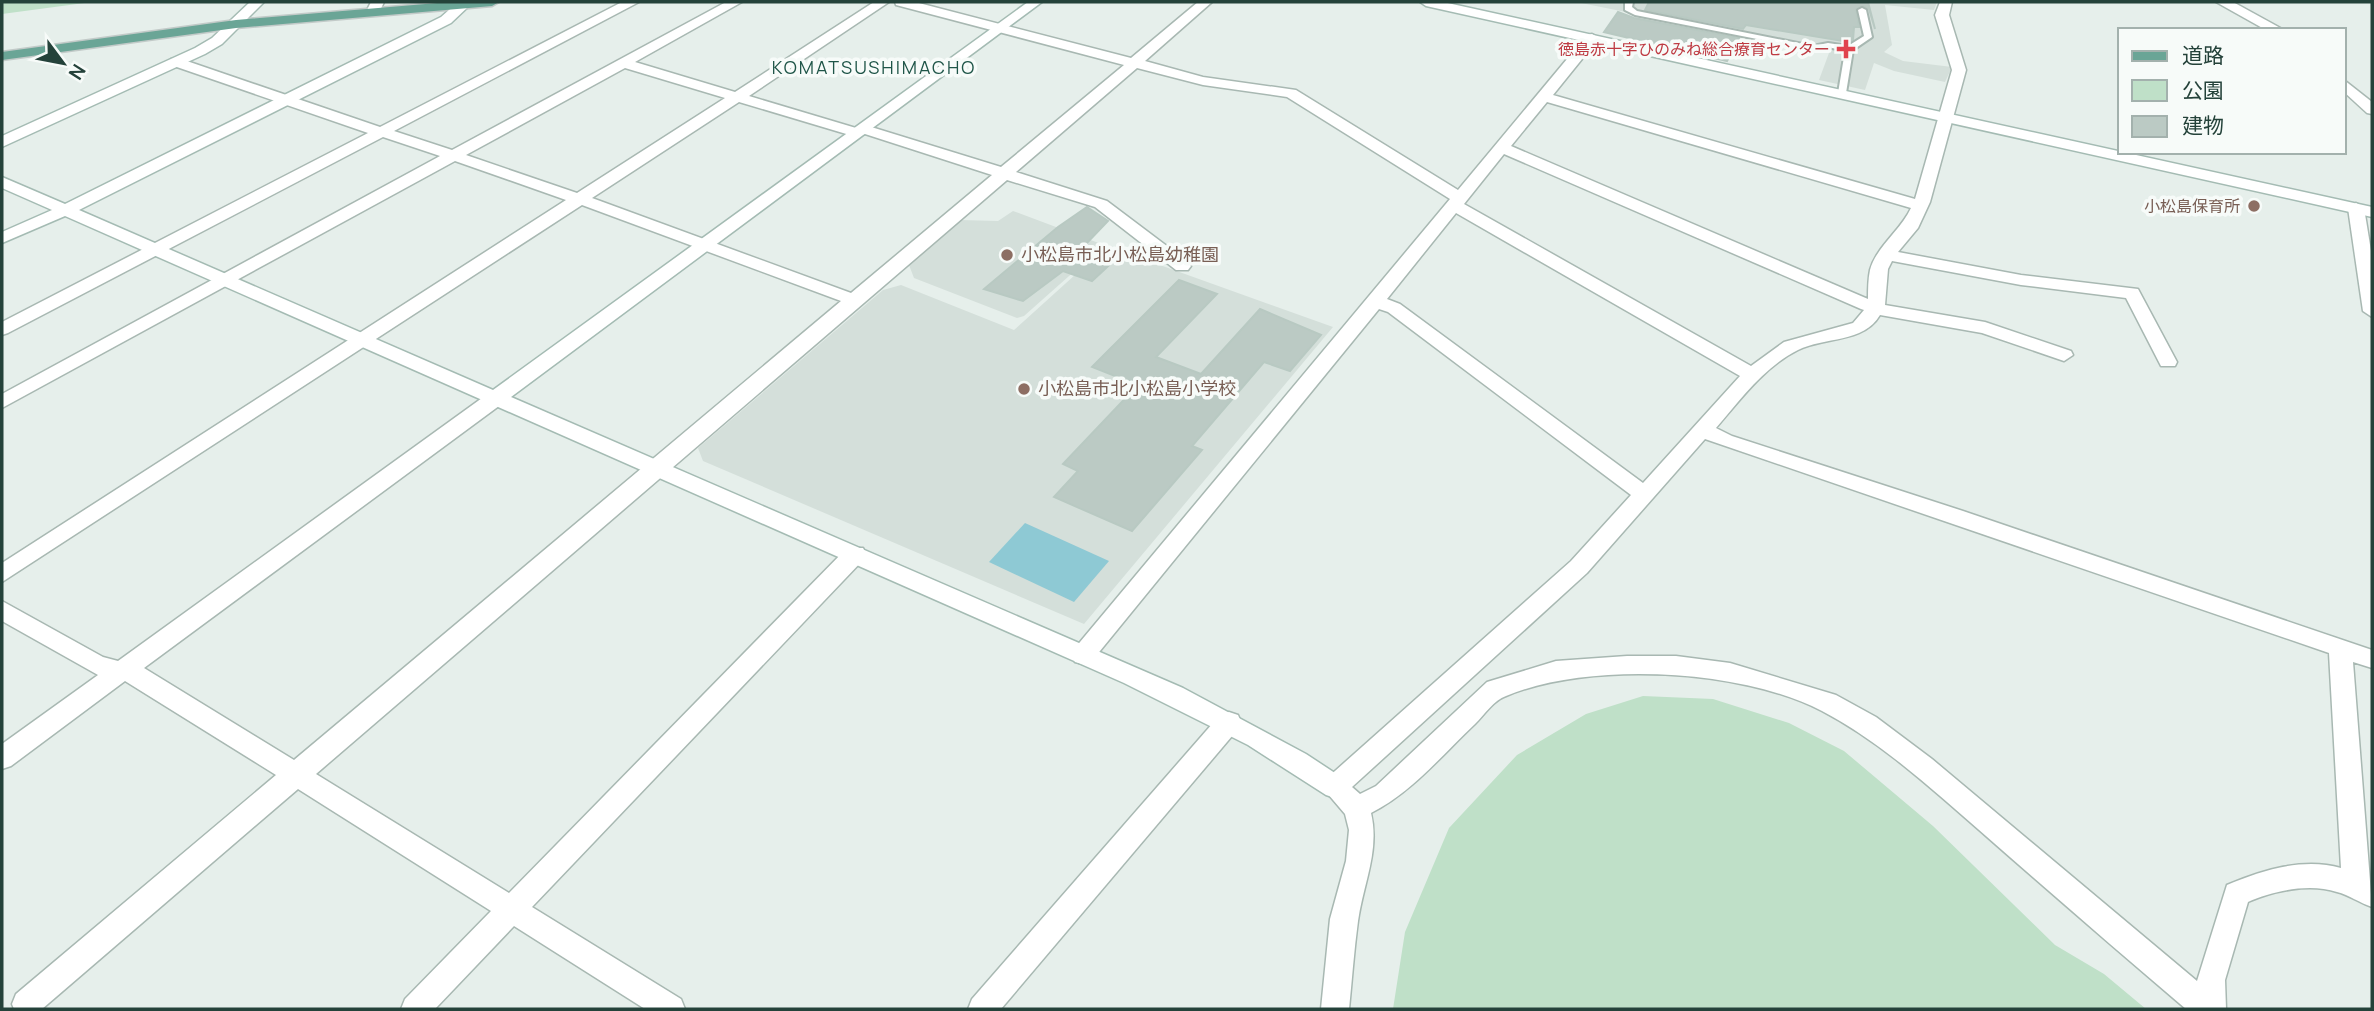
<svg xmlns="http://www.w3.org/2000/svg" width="2374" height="1011" font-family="Manrope,'Noto Sans JP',sans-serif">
	<rect width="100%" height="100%" fill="#e6efeb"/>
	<g fill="#d4dfda">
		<polygon points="1576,2 1937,2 1934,10 1885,5 1892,45 1884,52 1903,61 1952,67 1945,82 1894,71 1874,63 1865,90 1819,80 1829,53"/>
		<polygon points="1013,211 1104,245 1024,316 1017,318 914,278 909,265 960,220 998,221"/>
		<polygon points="1107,246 1333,327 1084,624 703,461 698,448 883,290 901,285 1014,330"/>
	</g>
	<g fill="#bfe0c8">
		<polygon points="2,2 92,2 2,14"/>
		<polygon points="1643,696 1713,699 1789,723 1844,751 1933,826 2055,945 2104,974 2146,1009 1393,1009 1405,932 1449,828 1517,755 1586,714"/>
	</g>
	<polygon fill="#8ec9d4" points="1025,523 1109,561 1074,602 989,562"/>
	<g fill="#bbcac4" stroke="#b8c9c2" stroke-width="2">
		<polygon points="1649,2 1868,2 1875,29 1869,9 1863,6 1856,9 1859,27 1854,27 1853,40 1849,42 1746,25 1743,29 1645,10"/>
		<polygon points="1618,12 1634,18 1739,38 1727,61 1604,32"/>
		<polygon points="1087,207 1108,221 1084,246 1117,258 1092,281 1063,271 1023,301 984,289 1058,227"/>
		<polygon points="1179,280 1217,294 1156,357 1201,374 1260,309 1321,335 1290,371 1264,362 1192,446 1202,450 1132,531 1054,497 1078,471 1063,464 1138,385 1092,367"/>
	</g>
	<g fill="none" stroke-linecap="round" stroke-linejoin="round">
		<g stroke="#a8b8b2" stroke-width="4">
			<polygon id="lane" points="1625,2 1633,2 1632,7 1637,11 1813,46 1828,43 1848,46 1864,36 1858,10 1862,8 1866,10 1872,37 1853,50 1846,93 1842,96 1838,93 1845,51 1828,47 1813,50 1635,15 1625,10"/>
		</g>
		<g stroke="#a8b8b2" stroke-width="3">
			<g id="street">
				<polygon points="371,2 384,2 378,15 366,12"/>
				<path d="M622 2H639L394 131 452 150 726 2H742L635 62 735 92 874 2H889L749 96 856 128 868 126 1001 167 1124 65 896 5 895 2H915L1131 58 1198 2H1212L1145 61 1203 77 1296 90 1458 190 1587 35 1592 34 1599 38 1553 95 1915 199 1952 70 1935 15 1940 2H1952L1949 15 1966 70 1930 202 1918 228 1898 252 2021 275 2138 289 2177 362 2175 366H2161L2126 298 2021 285 1892 261 1888 269 1885 305 1985 322 2071 351 2073 355 2064 361 1982 333 1880 315C1864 343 1824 337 1798 350 1765 366 1739 401 1716 428L1732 436 1963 511 2372 650V668L2353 662 2372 907C2360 903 2349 895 2337 892 2309 883 2273 891 2248 902L2225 980 2226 1009H2186C2119 952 2052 894 1986 836 1934 791 1883 743 1822 711 1742 669 1589 661 1506 696 1494 700 1484 715 1475 724 1442 755 1411 793 1371 813 1380 851 1363 884 1358 921 1354 950 1352 980 1349 1009H1321L1330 919 1346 861 1349 830 1345 814 1322 787 1326 779 1571 561 1631 495 1388 312 1379 309 1091 662 1083 664 1075 662 1071 655 1075 648 1450 199 1287 97 1203 85 1137 68 1016 172 1107 201 1188 262 1191 266 1188 270H1176L1095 207 1007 180 316 774 509 893 847 548H863L866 554 863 560 532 907 681 999 685 1009H645L514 926 435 1009H401L405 999 491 911 298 789 42 1009H14L12 1004 16 994 276 775 125 681 11 766 2 769V744L98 675 2 621V601L103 657 118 661 489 393H503L506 398 503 403 144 668 294 760 841 301 582 205 2 582V563L566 200 455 161 2 408V394L440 156 383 137 8 333 2 335V322L368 133 171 65V59H181L380 127ZM625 68 725 98 577 193 466 155ZM739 102 853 136 865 134 992 175 851 293 592 198ZM1547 102 1911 208C1901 230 1876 247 1870 270 1868 279 1868 290 1868 299L1511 146ZM1504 154 1861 309 1864 310 1853 323 1784 342 1751 366 1464 204ZM1456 213 1740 376 1643 483 1400 304 1387 299ZM1705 439 2329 653 2341 868C2304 857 2262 870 2227 885L2197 981 1932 759 1876 717 1836 695 1730 663 1676 656H1627L1556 661 1487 682 1376 786 1360 794 1352 787 1587 573Z"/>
				<polygon points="2216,2 2233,2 2284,30 2266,30"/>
				<polygon points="2344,80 2372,102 2372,114 2367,113 2344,92"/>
				<polygon points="2356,203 2364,208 2372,257 2372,317 2363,311 2348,208"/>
				<polygon points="1229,712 1238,715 1241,722 1238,729 1001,1009 968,1009 972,999 1220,715"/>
			</g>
		</g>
		<g stroke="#a4bbb3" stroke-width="3">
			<g id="secondary">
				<polygon points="250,2 264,2 222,44 205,54 2,147 2,136 195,48 212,38"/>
				<polygon points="458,2 470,5 451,23 79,210 493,390 1028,2 1042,2 511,397 1183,688 1306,754 1344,779 1348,787 1344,795 1335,798 1326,795 1248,745 1124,683 65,216 2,243 2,232 52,210 2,188 2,177 65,204 441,17"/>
				<polygon points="1420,2 1443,2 2372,207 2372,217 1426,6"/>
			</g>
		</g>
		<g stroke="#c2cac8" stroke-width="3">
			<polygon id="primary" points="449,2 499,2 492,6 236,28 2,60 2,52 236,20"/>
		</g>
		<use href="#lane" fill="#fff" fill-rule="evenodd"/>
		<use href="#street" fill="#fff" fill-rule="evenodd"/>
		<use href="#secondary" fill="#fff" fill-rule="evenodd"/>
		<use href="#primary" fill="#6aa596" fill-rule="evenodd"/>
	</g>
	<path fill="#e0444e" stroke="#f7fbf9" stroke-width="2.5" d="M1842.5 38.5h7v7h7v7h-7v7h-7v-7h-7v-7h7z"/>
	<g fill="#8d6e63" stroke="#f7fbf9" stroke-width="2.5">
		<circle cx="2254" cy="206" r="7"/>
		<circle cx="1007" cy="255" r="7"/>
		<circle cx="1024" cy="389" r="7"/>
	</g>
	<g text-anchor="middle" stroke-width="7" stroke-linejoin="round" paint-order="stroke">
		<g font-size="16" fill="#be3a42" stroke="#f7fbf9" text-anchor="end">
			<text x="1830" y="55">徳島赤十字ひのみね総合療育センター</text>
		</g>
		<g font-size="16" fill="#785e54" stroke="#f7fbf9" text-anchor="end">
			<text x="2240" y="212">小松島保育所</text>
		</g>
		<g font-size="18" letter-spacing="2" fill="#1f5548" stroke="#f7fbf9">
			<text x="874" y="74">KOMATSUSHIMACHO</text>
		</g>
		<g font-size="18" fill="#785e54" stroke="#f7fbf9" text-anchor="start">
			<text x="1021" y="261">小松島市北小松島幼稚園</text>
			<text x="1038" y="395">小松島市北小松島小学校</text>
		</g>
	</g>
	<rect width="2374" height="1011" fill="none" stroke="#24423a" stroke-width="7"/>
	<rect x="2118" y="28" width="228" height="126" fill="#f7fbf9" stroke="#a3b1ad" stroke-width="2"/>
	<rect x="2132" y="51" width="35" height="10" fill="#6aa596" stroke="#a3b1ad" stroke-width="2"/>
	<text x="2182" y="63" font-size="21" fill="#24423a">道路</text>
	<rect x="2132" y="80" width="35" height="21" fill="#bfe0c8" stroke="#a3b1ad" stroke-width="2"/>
	<text x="2182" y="98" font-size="21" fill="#24423a">公園</text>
	<rect x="2132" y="116" width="35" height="21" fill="#bbcac4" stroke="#a3b1ad" stroke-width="2"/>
	<text x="2182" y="133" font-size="21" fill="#24423a">建物</text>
	<g transform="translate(63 63) rotate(122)" stroke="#f7fbf9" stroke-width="5" paint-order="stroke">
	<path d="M0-5L12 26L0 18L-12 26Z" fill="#24423a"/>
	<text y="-10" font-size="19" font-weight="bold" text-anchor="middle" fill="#24423a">N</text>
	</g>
</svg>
